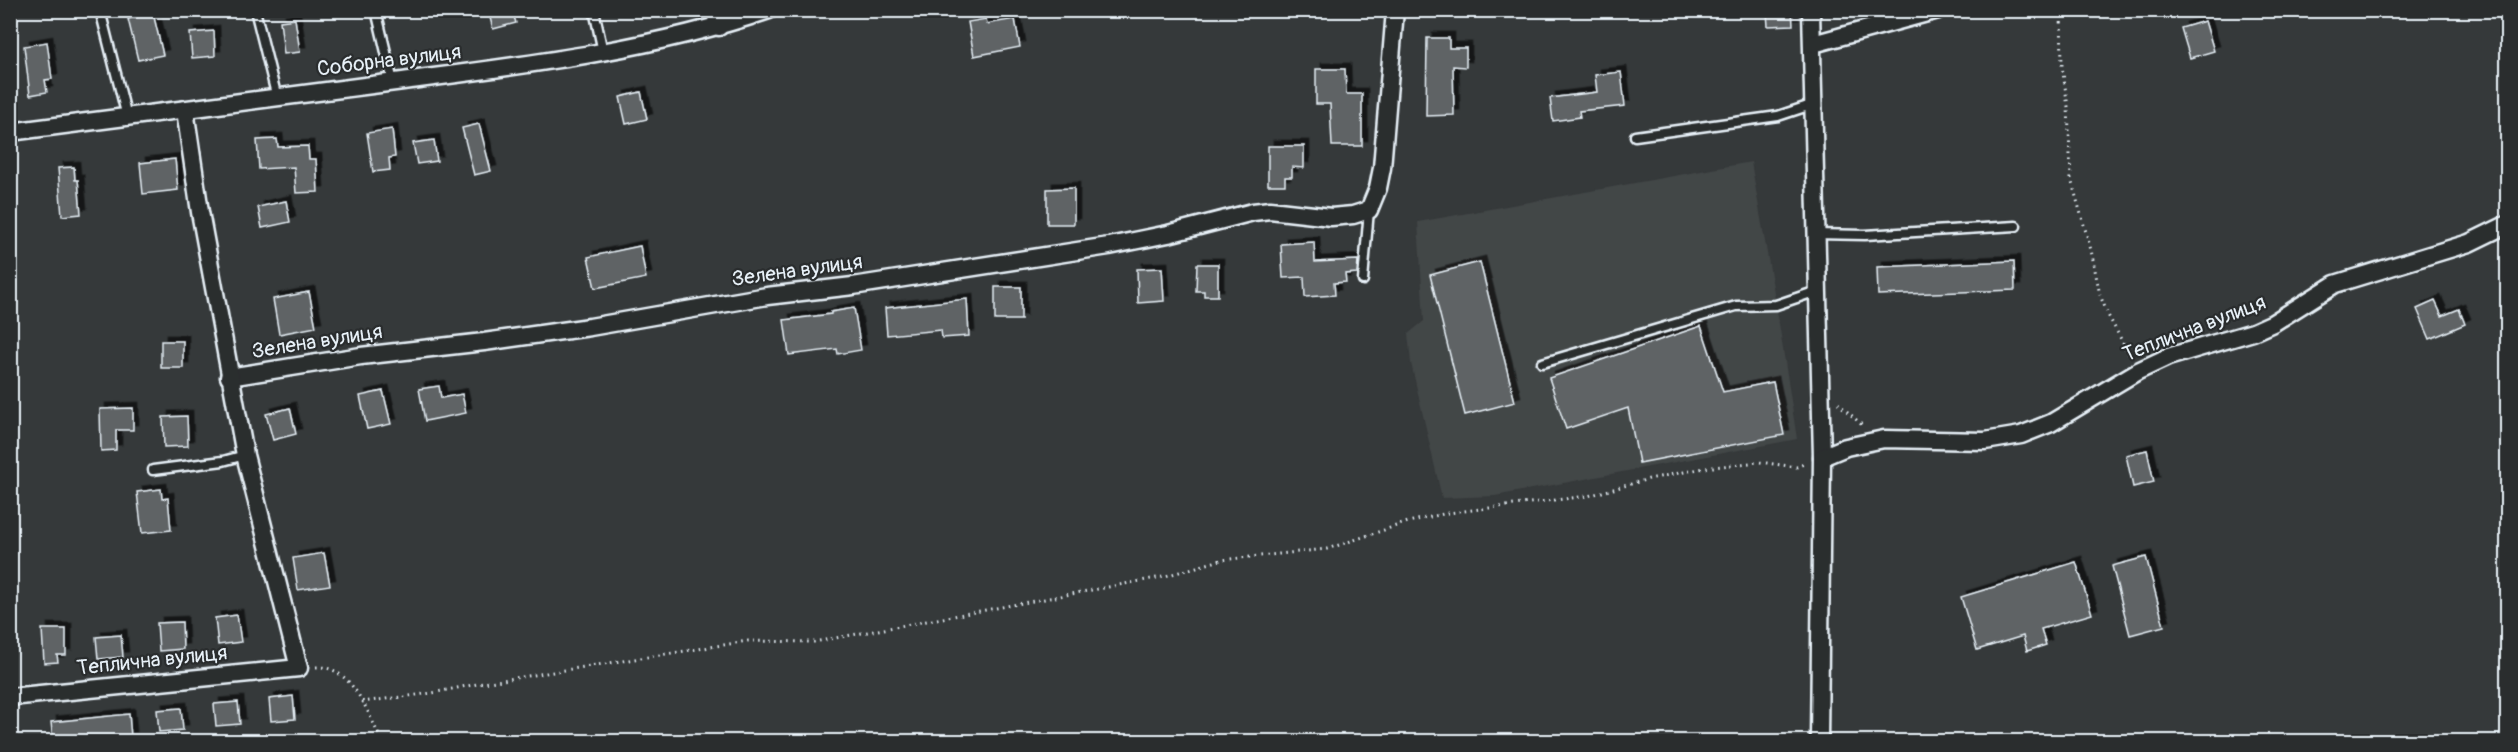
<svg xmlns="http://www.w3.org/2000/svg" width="2518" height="752" font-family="Pangolin,sans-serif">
	<defs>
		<filter id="shadow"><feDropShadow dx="5.5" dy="-5.5" stdDeviation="0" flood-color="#0009"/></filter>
	</defs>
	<rect width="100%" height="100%" fill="#35393a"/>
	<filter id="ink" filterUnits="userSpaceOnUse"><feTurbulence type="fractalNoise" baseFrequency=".0167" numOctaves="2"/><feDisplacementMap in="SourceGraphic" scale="12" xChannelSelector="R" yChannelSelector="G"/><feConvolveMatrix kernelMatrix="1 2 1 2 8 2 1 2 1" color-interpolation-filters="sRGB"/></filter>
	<g filter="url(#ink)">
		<polygon fill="#424647" points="1751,162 1776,304 1797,439 1495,496 1442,498 1411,363 1408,334 1424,321 1418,222"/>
		<g fill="#5f6365" stroke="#e8f1f8" stroke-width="1.5" filter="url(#shadow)">
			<polygon points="488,10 512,10 516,23 493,29"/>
			<polygon points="1792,11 1793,25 1768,26 1767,12"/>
			<polygon points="153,13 163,55 138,60 128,19"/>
			<polygon points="295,19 300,52 284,54 280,21"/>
			<polygon points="986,19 987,24 1015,19 1020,47 974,56 968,22"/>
			<polygon points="2205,21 2214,51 2190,58 2181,28"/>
			<polygon points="214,31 215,56 192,58 190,33"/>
			<polygon points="1427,38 1449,38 1449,48 1466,48 1466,67 1453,66 1454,115 1426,116"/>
			<polygon points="47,42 52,79 45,80 47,92 30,95 24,46"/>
			<polygon points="1316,69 1345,69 1346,94 1362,94 1362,146 1332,146 1330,104 1316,104"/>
			<polygon points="1621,72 1625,106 1579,111 1580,117 1553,121 1550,98 1597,92 1595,75"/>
			<polygon points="641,92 647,119 626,124 620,97"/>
			<polygon points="479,124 491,171 474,175 462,128"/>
			<polygon points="392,129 395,157 389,158 390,170 373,172 367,133"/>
			<polygon points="277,139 278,147 308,146 309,159 316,159 318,192 296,193 294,167 259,169 257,140"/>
			<polygon points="434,140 437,161 417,164 413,143"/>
			<polygon points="1268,146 1304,146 1304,168 1292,167 1292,177 1285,177 1285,185 1268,185"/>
			<polygon points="175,159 178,190 143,194 140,163"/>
			<polygon points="74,167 75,180 78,180 81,214 62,216 58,168"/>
			<polygon points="1074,188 1074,224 1047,224 1047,189"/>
			<polygon points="286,201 290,222 262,228 258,207"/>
			<polygon points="1314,242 1315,262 1358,260 1357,273 1345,274 1346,282 1334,283 1335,295 1305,297 1304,277 1283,278 1281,244"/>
			<polygon points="640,246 646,278 595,288 588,257"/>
			<polygon points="2014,261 2015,290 1878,295 1877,267"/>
			<polygon points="1480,262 1515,402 1465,415 1430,275"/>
			<polygon points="1197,264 1218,264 1218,296 1204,296 1204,291 1196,291"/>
			<polygon points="1162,268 1164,301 1138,303 1137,269"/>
			<rect x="995" y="287" width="26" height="33"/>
			<polygon points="309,292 316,327 279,334 273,299"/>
			<polygon points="967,299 969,336 942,338 941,330 887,335 885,308"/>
			<polygon points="2435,301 2442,316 2459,309 2465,324 2430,339 2417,309"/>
			<polygon points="854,308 861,350 838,354 837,349 789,355 784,320 831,314 831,312"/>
			<polygon points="1701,326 1723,392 1773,382 1784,435 1639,463 1628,408 1566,429 1549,378"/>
			<rect x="161" y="341" width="22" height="27"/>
			<polygon points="439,386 441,398 462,394 466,413 425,421 419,389"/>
			<polygon points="383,391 391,424 367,429 360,396"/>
			<polygon points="133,408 133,430 116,430 116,450 101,451 100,409"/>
			<polygon points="290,408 296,434 273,440 266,414"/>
			<polygon points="187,416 188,446 164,447 163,417"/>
			<polygon points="2147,450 2154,482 2133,487 2126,455"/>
			<polygon points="161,489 162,499 168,498 171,530 142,533 137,492"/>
			<polygon points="324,553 330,585 298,590 293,558"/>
			<polygon points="2146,557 2164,626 2130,635 2112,566"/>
			<polygon points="2076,562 2092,614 2041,629 2046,645 2027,651 2023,636 1977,650 1961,597"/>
			<polygon points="237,615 241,642 218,645 215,618"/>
			<polygon points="182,622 183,649 159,651 157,623"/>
			<polygon points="42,629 66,629 66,655 57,655 58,662 44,663"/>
			<polygon points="121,635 123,657 98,659 96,637"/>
			<polygon points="293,696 295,719 271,721 269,699"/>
			<polygon points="238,702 240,724 216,726 214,704"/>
			<polygon points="181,708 183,730 159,732 157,710"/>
			<polygon points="129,714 131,737 53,741 51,722"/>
		</g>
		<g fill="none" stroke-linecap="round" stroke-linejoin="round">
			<g stroke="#e8f1f8" stroke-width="13">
				<g id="lane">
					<polyline points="100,10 127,117"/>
					<polyline points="255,10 277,98"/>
					<polyline points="376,10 393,82"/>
					<polyline points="594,10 603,52"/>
					<polyline points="1635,136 1778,116 1814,104"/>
					<polyline points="1815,234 1865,235 2016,226"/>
					<polyline points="1363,280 1369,210"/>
					<polyline points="1542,363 1736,306 1776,305 1817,291"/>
					<polyline points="153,470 223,461 245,455"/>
				</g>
			</g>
			<g stroke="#e8f1f8" stroke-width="21">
				<g id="street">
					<polyline points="714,10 719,27"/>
					<polyline points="1811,10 1822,457 1819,742"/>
					<polyline points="1813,44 1938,10"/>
					<path d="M10 132C141 115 272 98 403 81 526 65 651 50 769 10"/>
					<polyline points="229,377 361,356 484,342 590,327 767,296 853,286 1109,246 1168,234 1253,212 1270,210 1331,217 1353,215 1369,210 1378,188 1382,168 1395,10"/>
					<polyline points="1822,457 1846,447 1884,439 1985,441 2021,435 2051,423 2138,371 2168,357 2253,332 2273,323 2335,284 2469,243 2508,224"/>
					<polyline points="10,697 299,668 245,455 200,212 185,110"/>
				</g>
			</g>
			<g stroke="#e8f1f8" stroke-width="3" stroke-dasharray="1.5 4.5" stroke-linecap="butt">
				<polyline points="2061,10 2062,66 2068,107 2071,179 2091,250 2100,295 2108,315 2130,356"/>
				<polyline points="1838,403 1862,425"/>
				<path d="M316 667C352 665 369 715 382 742"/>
				<polyline points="362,702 432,693 477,684 748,641 814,642 1162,577 1221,560 1327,549 1408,522 1448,513 1588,496 1649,479 1704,468 1759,462 1797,467 1806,463"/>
			</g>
			<use href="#lane" stroke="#2a2d2e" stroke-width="8"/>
			<use href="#street" stroke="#2a2d2e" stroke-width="16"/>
		</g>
	</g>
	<g text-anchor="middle" stroke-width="4.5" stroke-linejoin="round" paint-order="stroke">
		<g font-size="21" fill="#e8f1f8" stroke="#2a2d2e">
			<text transform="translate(389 60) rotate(-7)" y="7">Соборна вулиця</text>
			<text transform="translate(797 270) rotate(-8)" y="7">Зелена вулиця</text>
			<text transform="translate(2194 328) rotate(-21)" y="7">Теплична вулиця</text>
			<text transform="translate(317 341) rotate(-9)" y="7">Зелена вулиця</text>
			<text transform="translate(152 660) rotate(-6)" y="7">Теплична вулиця</text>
		</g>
	</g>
	<rect width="2518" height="752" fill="none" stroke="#2a2d2e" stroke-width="36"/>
	<rect x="18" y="18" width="2482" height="716" fill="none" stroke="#e8f1f8" stroke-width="2" filter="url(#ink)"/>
</svg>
